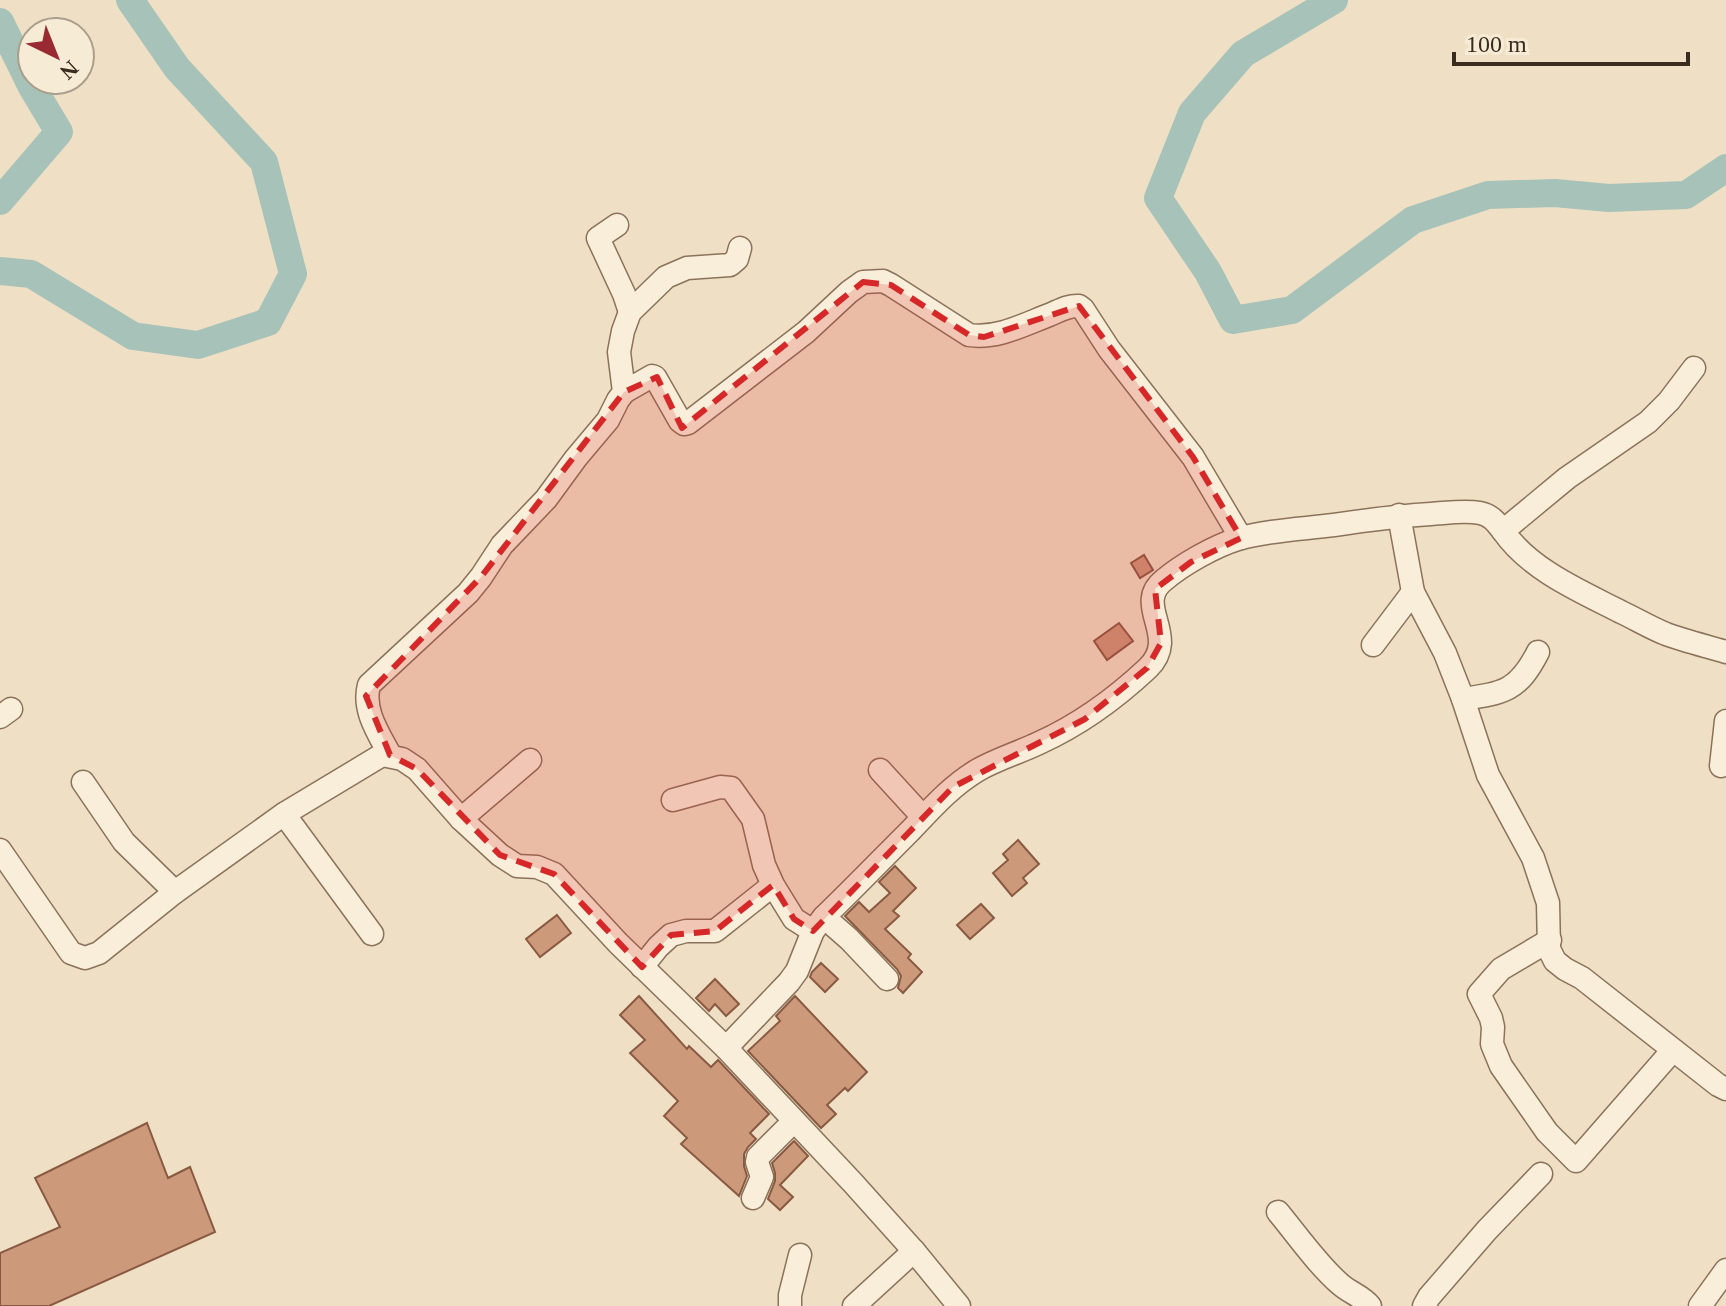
<svg xmlns="http://www.w3.org/2000/svg" width="1726" height="1306" font-family="Georgia,serif">
	<rect width="100%" height="100%" fill="#efe0c5"/>
	<g fill="none" stroke-linecap="round" stroke-linejoin="round">
		<g stroke="#a7c2b9" stroke-width="28">
			<polyline points="1334,0 1243,54 1192,113 1158,198 1208,272 1233,320 1292,310 1413,220 1488,195 1555,193 1609,198 1686,195 1726,168"/>
			<polyline points="0,22 32,87 59,132 0,201"/>
			<polyline points="0,271 31,274 133,336 198,345 268,322 293,274 264,162 177,68 130,0"/>
		</g>
	</g>
	<g fill="#cd997b" stroke="#895a41" stroke-width="2">
		<polygon points="1144,555 1153,570 1140,578 1131,563"/>
		<polygon points="1119,623 1133,641 1107,660 1094,641"/>
		<polygon points="1018,840 1039,864 1023,878 1027,883 1012,896 993,873 1008,860 1003,854"/>
		<polygon points="895,866 916,888 893,911 899,916 885,929 911,954 908,958 922,972 903,993 898,988 901,976 897,969 845,916 859,902 869,912 890,893 879,882"/>
		<polygon points="981,904 994,918 970,939 957,925"/>
		<polygon points="557,915 571,933 540,957 526,939"/>
		<polygon points="821,963 838,979 825,992 810,977 812,972"/>
		<polygon points="715,979 739,1004 726,1016 715,1004 709,1011 696,998"/>
		<polygon points="639,996 687,1049 689,1046 711,1067 718,1060 769,1114 750,1133 756,1139 748,1147 744,1154 744,1166 747,1176 739,1196 681,1144 687,1138 664,1116 678,1101 630,1053 645,1040 620,1015"/>
		<polygon points="795,996 867,1072 848,1091 845,1088 827,1105 836,1114 821,1128 748,1051 780,1021 776,1016"/>
		<polygon points="147,1123 168,1178 190,1167 215,1232 49,1306 0,1306 0,1253 60,1227 35,1178"/>
		<polygon points="794,1141 808,1156 780,1185 793,1197 780,1210 768,1199 775,1181 775,1173 772,1163"/>
	</g>
	<g fill="none" stroke-linecap="round" stroke-linejoin="round">
		<g stroke="#8a725b" stroke-width="25">
			<g id="minor">
				<polyline points="617,225 598,238 624,294 630,312"/>
				<path d="M624 392 652 376 655 377 680 421 684 424 688 423 806 332 849 292 863 282 883 281 891 285 969 335C997 339 1023 325 1049 315 1059 311 1068 305 1079 306L1083 309 1109 349 1193 457 1241 538"/>
				<polyline points="1399,515 1413,592 1445,653 1463,699 1488,775 1533,858 1548,903 1549,949 1555,961 1565,969 1582,978 1718,1085 1726,1089"/>
				<path d="M1503 531C1530 570 1580 591 1621 612 1636 619 1651 628 1666 634 1685 641 1706 646 1726 652"/>
				<polyline points="1373,645 1413,592"/>
				<path d="M1463 699C1504 693 1518 691 1538 652"/>
				<polyline points="0,717 11,709"/>
				<path d="M390 755C379 734 362 710 369 685L468 593 481 577 502 545 546 499 576 458 608 420 618 400 624 392 619 352 623 331 630 312 666 277 687 268 730 265 737 259 740 248"/>
				<polyline points="1721,766 1726,721"/>
				<polyline points="880,770 923,817"/>
				<polyline points="83,782 124,842 175,892"/>
				<polyline points="673,800 720,787 731,788 753,819 764,865 773,885 794,919 813,931"/>
				<polyline points="284,814 372,934"/>
				<polyline points="461,819 530,760"/>
				<path d="M0 850 71 953 85 958 99 953 175 892 284 814 382 755 402 759 417 769 461 819 500 855 517 866 537 867 554 874 618 943 726 1048 789 982 797 971 813 931 824 917C853 889 881 860 910 831 931 809 951 786 978 770 997 759 1018 753 1039 743 1079 725 1116 698 1148 668 1181 636 1132 605 1164 580 1183 564 1215 546 1238 539 1269 530 1303 529 1334 525 1367 520 1398 516 1431 514 1447 513 1464 510 1480 513 1491 515 1496 522 1503 531L1567 478 1648 422 1669 401 1694 368"/>
				<polyline points="824,917 849,939 887,979"/>
				<polyline points="1550,940 1501,969 1479,994 1491,1018 1493,1027 1492,1044 1501,1066 1547,1132 1576,1161 1673,1050"/>
				<polyline points="642,967 658,947 671,935 686,931 715,931 773,885"/>
				<polyline points="726,1048 853,1183 914,1251 959,1306"/>
				<polyline points="753,1198 762,1177 757,1162 758,1157 794,1121"/>
				<path d="M1278 1212C1297 1235 1318 1265 1340 1284 1350 1293 1362 1296 1370 1306"/>
				<polyline points="790,1306 790,1295 800,1255"/>
				<polyline points="854,1306 914,1251"/>
				<polyline points="1424,1306 1429,1297 1487,1230 1541,1174"/>
				<polyline points="1700,1306 1726,1270"/>
			</g>
		</g>
		<use href="#minor" stroke="#f9eed9" stroke-width="22"/>
	</g>
	<path fill="#d62828" fill-opacity="0.2" stroke="#d62828" stroke-width="6" stroke-dasharray="16 10" stroke-linejoin="round" d="M863 282 891 285 969 335 984 337 1079 306 1193 457 1241 538 1191 562 1155 589 1161 643 1147 668 1085 719 953 787 813 931 794 919 773 885 715 931 671 935 642 967 554 874 500 855 417 769 390 755 366 696 481 577 624 392 657 377 682 428Z"/>
	<g transform="translate(56 56) rotate(137)"><circle r="38" fill="#f6ebd5" stroke="#ab9e8c" stroke-width="2"/>
	<path d="M0-6L14 30L0 20L-14 30Z" fill="#9a2a31"/>
	<text y="-12" font-size="22" font-weight="bold" text-anchor="middle" fill="#3a2b1f">N</text>
	</g>
	<path d="M1454 52v12h234v-12" fill="none" stroke="#3a2b1f" stroke-width="4"/>
	<text x="1466" y="52" font-size="24" fill="#3a2b1f" stroke="#f6ebd5" stroke-width="6" paint-order="stroke">100 m</text>
</svg>
